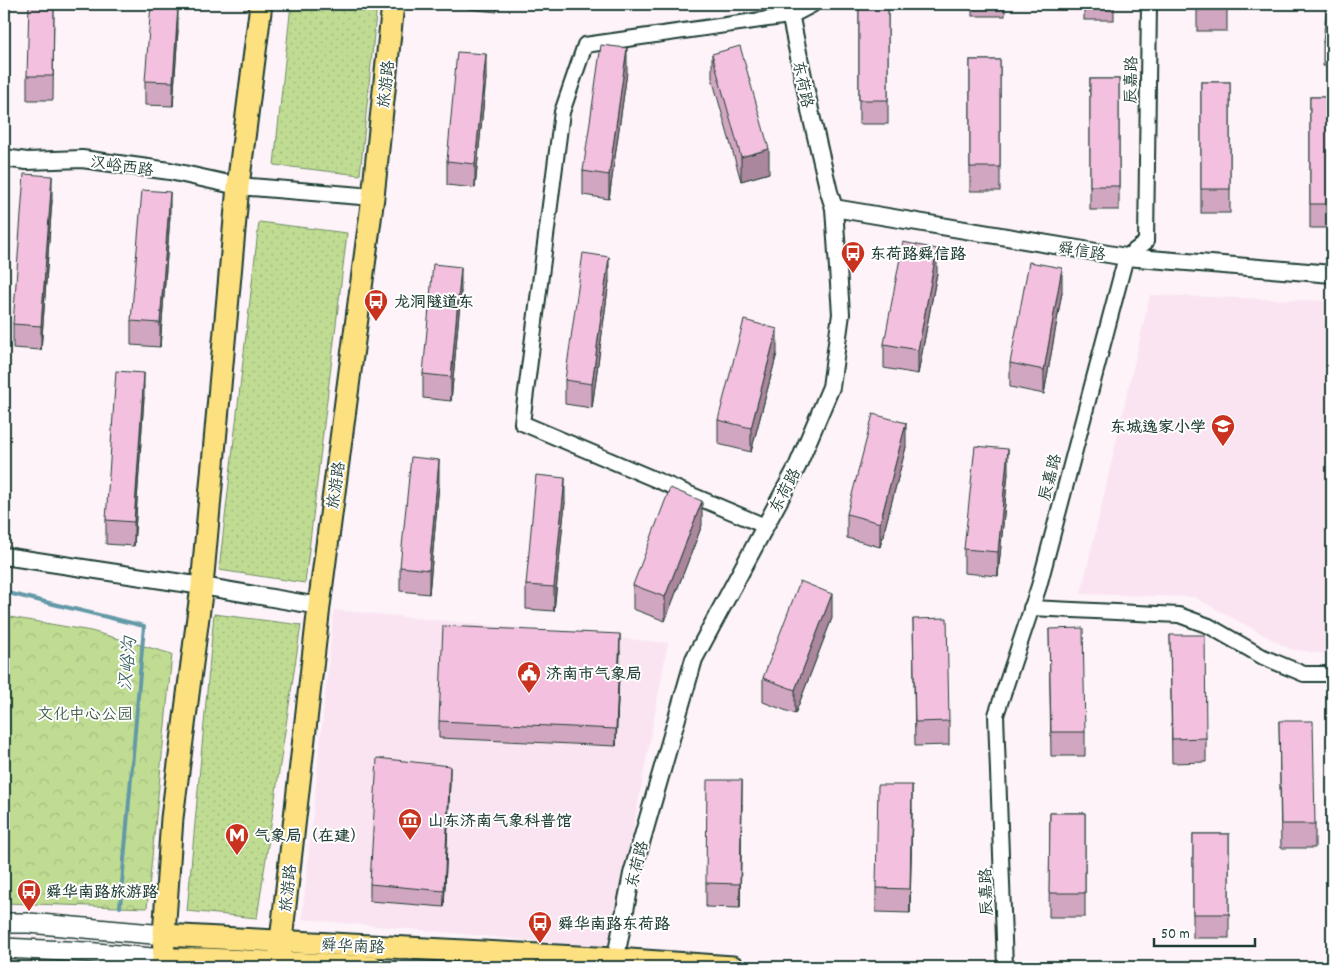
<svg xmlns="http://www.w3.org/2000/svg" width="1336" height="971" font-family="Dekko,'LXGW WenKai TC',sans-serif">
	<defs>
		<pattern id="grass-dots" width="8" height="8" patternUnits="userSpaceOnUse" patternTransform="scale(1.25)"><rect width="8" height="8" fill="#c0dc93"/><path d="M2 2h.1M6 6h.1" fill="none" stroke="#a5be7f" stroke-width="1.8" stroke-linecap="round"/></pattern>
		<pattern id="forest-crowns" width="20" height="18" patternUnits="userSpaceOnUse" patternTransform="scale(1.25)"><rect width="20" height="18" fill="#c0dc93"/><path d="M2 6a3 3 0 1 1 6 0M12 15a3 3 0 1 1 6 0" fill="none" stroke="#a5be7f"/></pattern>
	</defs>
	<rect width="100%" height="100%" fill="#fdf3f9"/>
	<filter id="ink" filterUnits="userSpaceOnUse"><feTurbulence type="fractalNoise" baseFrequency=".02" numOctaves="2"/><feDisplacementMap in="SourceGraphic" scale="10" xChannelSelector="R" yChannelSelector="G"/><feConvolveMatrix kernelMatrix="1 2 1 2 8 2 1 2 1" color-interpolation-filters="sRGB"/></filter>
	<g filter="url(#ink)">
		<g fill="#fae4f1">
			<polygon points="1150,295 1332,301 1332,655 1290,649 1194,597 1081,594"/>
			<polygon points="334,610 668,643 611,948 302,919"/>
		</g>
		<g fill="url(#grass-dots)" stroke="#708c64">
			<polygon points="291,4 377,4 360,175 274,165"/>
			<polygon points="259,222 347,233 305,583 219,570"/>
			<polygon points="214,614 301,625 257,918 187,911"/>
		</g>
		<polygon fill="url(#forest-crowns)" stroke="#708c64" points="4,616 91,631 172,654 147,908 4,903"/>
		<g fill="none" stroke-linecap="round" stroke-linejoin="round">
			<polyline stroke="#6499a7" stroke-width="4" points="4,592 144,626 120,907"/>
			<g stroke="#1f3d34" stroke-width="18">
				<g id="minor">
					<polyline points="765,526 522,423 562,112 585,45 789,16"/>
					<polyline points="1031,608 1179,615 1209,626 1263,657 1304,674 1332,674"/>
					<polyline points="1005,967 996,715 1039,586 1126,257 1146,242 1149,4"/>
				</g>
			</g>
			<g stroke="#1f3d34" stroke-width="20">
				<g id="tertiary">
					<polyline points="789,16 812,4"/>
					<polyline points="4,158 27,161 82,159 170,171 238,186 373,197"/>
					<polyline points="834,208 1126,257 1332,274"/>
					<polyline points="4,556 202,586 319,606"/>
					<polyline points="614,967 632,874 694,659 797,467 831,387 841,314 834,208 829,192 811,115 788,4"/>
				</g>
			</g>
			<g stroke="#1f3d34" stroke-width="22">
				<g id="secondary">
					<polyline points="4,923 29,923 164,935"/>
					<polyline points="4,948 85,952 163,959"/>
				</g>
			</g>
			<g stroke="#1f3d34" stroke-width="25">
				<g id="primary">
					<polyline points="164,935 615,959 733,967"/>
					<polyline points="163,959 205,959 373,967"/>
					<polyline points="163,967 164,935 172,818 202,586 238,186 261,4"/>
					<polyline points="278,967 319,606 373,197 393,4"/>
				</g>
			</g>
			<use href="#minor" stroke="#fff" stroke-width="14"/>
			<use href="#tertiary" stroke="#fff" stroke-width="16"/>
			<use href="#secondary" stroke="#fff" stroke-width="19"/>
			<use href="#primary" stroke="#fde080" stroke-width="21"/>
		</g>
		<g fill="#d1a6c0" stroke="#1f3d34">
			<polygon points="54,4 53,100 27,100 27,76"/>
			<polygon points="468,4 497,4 497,12 468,9"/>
			<rect x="859" y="4" width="29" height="120"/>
			<rect x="972" y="4" width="33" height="12"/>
			<rect x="1084" y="4" width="30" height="16"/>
			<rect x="1197" y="4" width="30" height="27"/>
			<polygon points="1332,4 1332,67 1323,66 1323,42"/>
			<polygon points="178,30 173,106 145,105 145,81"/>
			<polygon points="712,54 769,173 741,181 712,78"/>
			<rect x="970" y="60" width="30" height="131"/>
			<polygon points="627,72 609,199 583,195 583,171"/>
			<polygon points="486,78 475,188 447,185 447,161"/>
			<rect x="1090" y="79" width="29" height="131"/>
			<rect x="1201" y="82" width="29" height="131"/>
			<rect x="1310" y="97" width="22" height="131"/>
			<polygon points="52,200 41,350 13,348 13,324"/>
			<polygon points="170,216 160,347 131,345 131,321"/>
			<polygon points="937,273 918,374 884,368 884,344"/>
			<polygon points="609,281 592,408 565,404 565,380"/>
			<polygon points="461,291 451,401 423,398 423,374"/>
			<polygon points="1062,292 1044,394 1010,387 1010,363"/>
			<polygon points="777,353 751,452 718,444 718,420"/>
			<polygon points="144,397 134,546 106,544 106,520"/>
			<polygon points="906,447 880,547 847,538 847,514"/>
			<polygon points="1008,473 998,576 964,573 964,549"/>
			<polygon points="439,484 429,594 400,591 400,567"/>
			<polygon points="565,502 554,611 526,609 526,585"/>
			<polygon points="702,525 665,621 633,609 633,585"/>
			<polygon points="832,618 795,714 763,702 763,678"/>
			<polygon points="913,619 949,721 949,745 915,746"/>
			<polygon points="1049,629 1085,732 1085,756 1051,756"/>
			<polygon points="1170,635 1206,738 1206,762 1172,763"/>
			<polygon points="620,651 616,746 439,738 439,721"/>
			<polygon points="1279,721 1315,824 1315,848 1281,848"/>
			<polygon points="450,782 444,907 370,901 370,884"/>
			<polygon points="742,804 740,908 706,907 706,883"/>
			<polygon points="912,809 910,913 876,912 876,888"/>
			<polygon points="1050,813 1085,813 1085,917 1049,917"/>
			<rect x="1193" y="834" width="36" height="104"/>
		</g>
		<g fill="#aa879c" stroke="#1f3d34">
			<polygon points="178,6 178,30 173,106 173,82"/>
			<polygon points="627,48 627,72 609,199 609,175"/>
			<polygon points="486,54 486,78 475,188 475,164"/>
			<polygon points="769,149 769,173 741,181 741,157"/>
			<polygon points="52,176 52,200 41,350 41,326"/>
			<polygon points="170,192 170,216 160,347 160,323"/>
			<polygon points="937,249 937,273 918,374 918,350"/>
			<polygon points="609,257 609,281 592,408 592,384"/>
			<polygon points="461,267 461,291 451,401 451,377"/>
			<polygon points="1062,268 1062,292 1044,394 1044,370"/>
			<polygon points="777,329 777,353 751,452 751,428"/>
			<polygon points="144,373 144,397 134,546 134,522"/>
			<polygon points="906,423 906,447 880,547 880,523"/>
			<polygon points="1008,449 1008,473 998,576 998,552"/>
			<polygon points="439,460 439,484 429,594 429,570"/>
			<polygon points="565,478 565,502 554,611 554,587"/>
			<polygon points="702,501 702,525 665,621 665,597"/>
			<polygon points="832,594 832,618 795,714 795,690"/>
			<polygon points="620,634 620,651 616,746 616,729"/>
			<polygon points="450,766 450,782 444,907 444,891"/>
			<polygon points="742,780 742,804 740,908 740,884"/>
			<polygon points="912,785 912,809 910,913 910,889"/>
		</g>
		<g fill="#f3c1df" stroke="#1f3d34">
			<polygon points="29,4 54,4 53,76 27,76"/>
			<polygon points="151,4 178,6 173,82 145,81"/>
			<rect x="859" y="4" width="29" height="96"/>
			<rect x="1197" y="4" width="30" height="3"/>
			<polygon points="1327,4 1332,4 1332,43 1323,42"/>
			<polygon points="601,45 627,48 609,175 583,171"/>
			<polygon points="740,46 769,149 741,157 712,54"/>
			<polygon points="457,52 486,54 475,164 447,161"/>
			<rect x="970" y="60" width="30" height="107"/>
			<rect x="1090" y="79" width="29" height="107"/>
			<rect x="1201" y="82" width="29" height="107"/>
			<rect x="1310" y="97" width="22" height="107"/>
			<polygon points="24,174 52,176 41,326 13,324"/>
			<polygon points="142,190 170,192 160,323 131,321"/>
			<polygon points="903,242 937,249 918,350 884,344"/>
			<polygon points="583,253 609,257 592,384 565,380"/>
			<polygon points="1029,262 1062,268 1044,370 1010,363"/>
			<polygon points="433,264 461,267 451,377 423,374"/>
			<polygon points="744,320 777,329 751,428 718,420"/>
			<polygon points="116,371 144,373 134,522 106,520"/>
			<polygon points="873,414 906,423 880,523 847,514"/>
			<polygon points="975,446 1008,449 998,552 964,549"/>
			<polygon points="411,457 439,460 429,570 400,567"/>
			<polygon points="536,475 565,478 554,587 526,585"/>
			<polygon points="670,488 702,501 665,597 633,585"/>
			<polygon points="800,581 832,594 795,690 763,678"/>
			<polygon points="947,618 949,721 915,722 913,619"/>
			<polygon points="443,626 620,634 616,729 439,721"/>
			<polygon points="1083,628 1085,732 1051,732 1049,629"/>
			<polygon points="1170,635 1205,635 1206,738 1172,739"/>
			<polygon points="1279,721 1313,721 1315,824 1281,824"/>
			<polygon points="377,758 450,766 444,891 370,884"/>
			<polygon points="707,780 742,780 740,884 706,883"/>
			<polygon points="878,785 912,785 910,889 876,888"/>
			<polygon points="1050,813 1085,813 1085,893 1049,893"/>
			<rect x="1193" y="834" width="36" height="80"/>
		</g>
	</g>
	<defs>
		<g id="bus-pin" transform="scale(1.25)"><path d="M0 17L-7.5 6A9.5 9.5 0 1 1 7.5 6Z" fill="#c8321e" stroke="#fff"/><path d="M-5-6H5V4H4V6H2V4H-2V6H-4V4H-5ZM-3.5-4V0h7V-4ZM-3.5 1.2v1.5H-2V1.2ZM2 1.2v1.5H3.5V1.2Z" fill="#fff"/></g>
		<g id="school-pin" transform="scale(1.25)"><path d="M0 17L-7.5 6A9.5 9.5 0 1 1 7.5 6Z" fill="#c8321e" stroke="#fff"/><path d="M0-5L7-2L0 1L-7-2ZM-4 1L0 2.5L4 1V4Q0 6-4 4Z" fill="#fff"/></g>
		<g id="civic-pin" transform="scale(1.25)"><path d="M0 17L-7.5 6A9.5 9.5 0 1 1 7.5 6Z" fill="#c8321e" stroke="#fff"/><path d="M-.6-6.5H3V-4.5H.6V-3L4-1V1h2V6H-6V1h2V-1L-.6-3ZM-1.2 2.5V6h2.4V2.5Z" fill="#fff"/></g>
		<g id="museum-pin" transform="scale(1.25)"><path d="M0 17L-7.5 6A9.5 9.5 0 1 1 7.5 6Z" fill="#c8321e" stroke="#fff"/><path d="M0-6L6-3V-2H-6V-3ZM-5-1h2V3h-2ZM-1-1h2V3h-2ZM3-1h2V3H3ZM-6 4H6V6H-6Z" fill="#fff"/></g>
		<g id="metro-pin" transform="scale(1.25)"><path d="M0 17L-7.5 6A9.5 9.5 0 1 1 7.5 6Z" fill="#c8321e" stroke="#fff"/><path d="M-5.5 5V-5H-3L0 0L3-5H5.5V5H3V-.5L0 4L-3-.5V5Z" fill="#fff"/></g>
	</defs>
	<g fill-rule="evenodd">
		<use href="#bus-pin" x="853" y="253"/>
		<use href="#bus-pin" x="376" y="301"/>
		<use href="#school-pin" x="1223" y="426"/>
		<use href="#civic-pin" x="529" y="673"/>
		<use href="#museum-pin" x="410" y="820"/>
		<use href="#metro-pin" x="237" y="835"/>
		<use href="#bus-pin" x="29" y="891"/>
		<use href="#bus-pin" x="540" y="923"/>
	</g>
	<g text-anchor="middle" stroke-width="4" stroke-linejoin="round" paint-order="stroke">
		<g font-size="16" fill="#1f3d34" stroke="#fff">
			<text transform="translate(1130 80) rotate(-89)" y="6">辰嘉路</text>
			<text transform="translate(385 84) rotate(-84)" y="6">旅游路</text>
			<text transform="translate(804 84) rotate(78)" y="6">东荷路</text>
			<text transform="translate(122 165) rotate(8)" y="6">汉峪西路</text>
			<text transform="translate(1082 250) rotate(9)" y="6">舜信路</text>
			<text transform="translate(1049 477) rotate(-75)" y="6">辰嘉路</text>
			<text transform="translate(335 485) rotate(-82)" y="6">旅游路</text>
			<text transform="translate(784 490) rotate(-62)" y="6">东荷路</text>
			<text transform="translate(636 864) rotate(-76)" y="6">东荷路</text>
			<text transform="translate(287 888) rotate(-84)" y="6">旅游路</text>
			<text transform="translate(985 892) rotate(-92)" y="6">辰嘉路</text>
			<text transform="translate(353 945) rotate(3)" y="6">舜华南路</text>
		</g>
		<g font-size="16" font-weight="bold" fill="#1f3d34" stroke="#fff" text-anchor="start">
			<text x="870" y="259">东荷路舜信路</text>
			<text x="394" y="307">龙洞隧道东</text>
			<text x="1206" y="432" text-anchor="end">东城逸家小学</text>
			<text x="546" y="679">济南市气象局</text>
			<text x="428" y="826">山东济南气象科普馆</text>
			<text x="254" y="841">气象局（在建）</text>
			<text x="46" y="897">舜华南路旅游路</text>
			<text x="558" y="929">舜华南路东荷路</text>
		</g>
		<g font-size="16" fill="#3f5d47" stroke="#fff">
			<text x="85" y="719">文化中心公园</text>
		</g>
		<g font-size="18" font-style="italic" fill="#3c6464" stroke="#fff">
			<text transform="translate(127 664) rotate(-85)" y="6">汉峪沟</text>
		</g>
	</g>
	<rect width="1336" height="971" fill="none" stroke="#fff" stroke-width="20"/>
	<rect x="10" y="10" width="1316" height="951" fill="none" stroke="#1f3d34" stroke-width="2" filter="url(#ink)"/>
	<path d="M1154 938v8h101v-8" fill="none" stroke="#1f3d34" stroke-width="2.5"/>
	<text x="1161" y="938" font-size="15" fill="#1f3d34" stroke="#ffffff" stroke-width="4" paint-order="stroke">50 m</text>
</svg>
